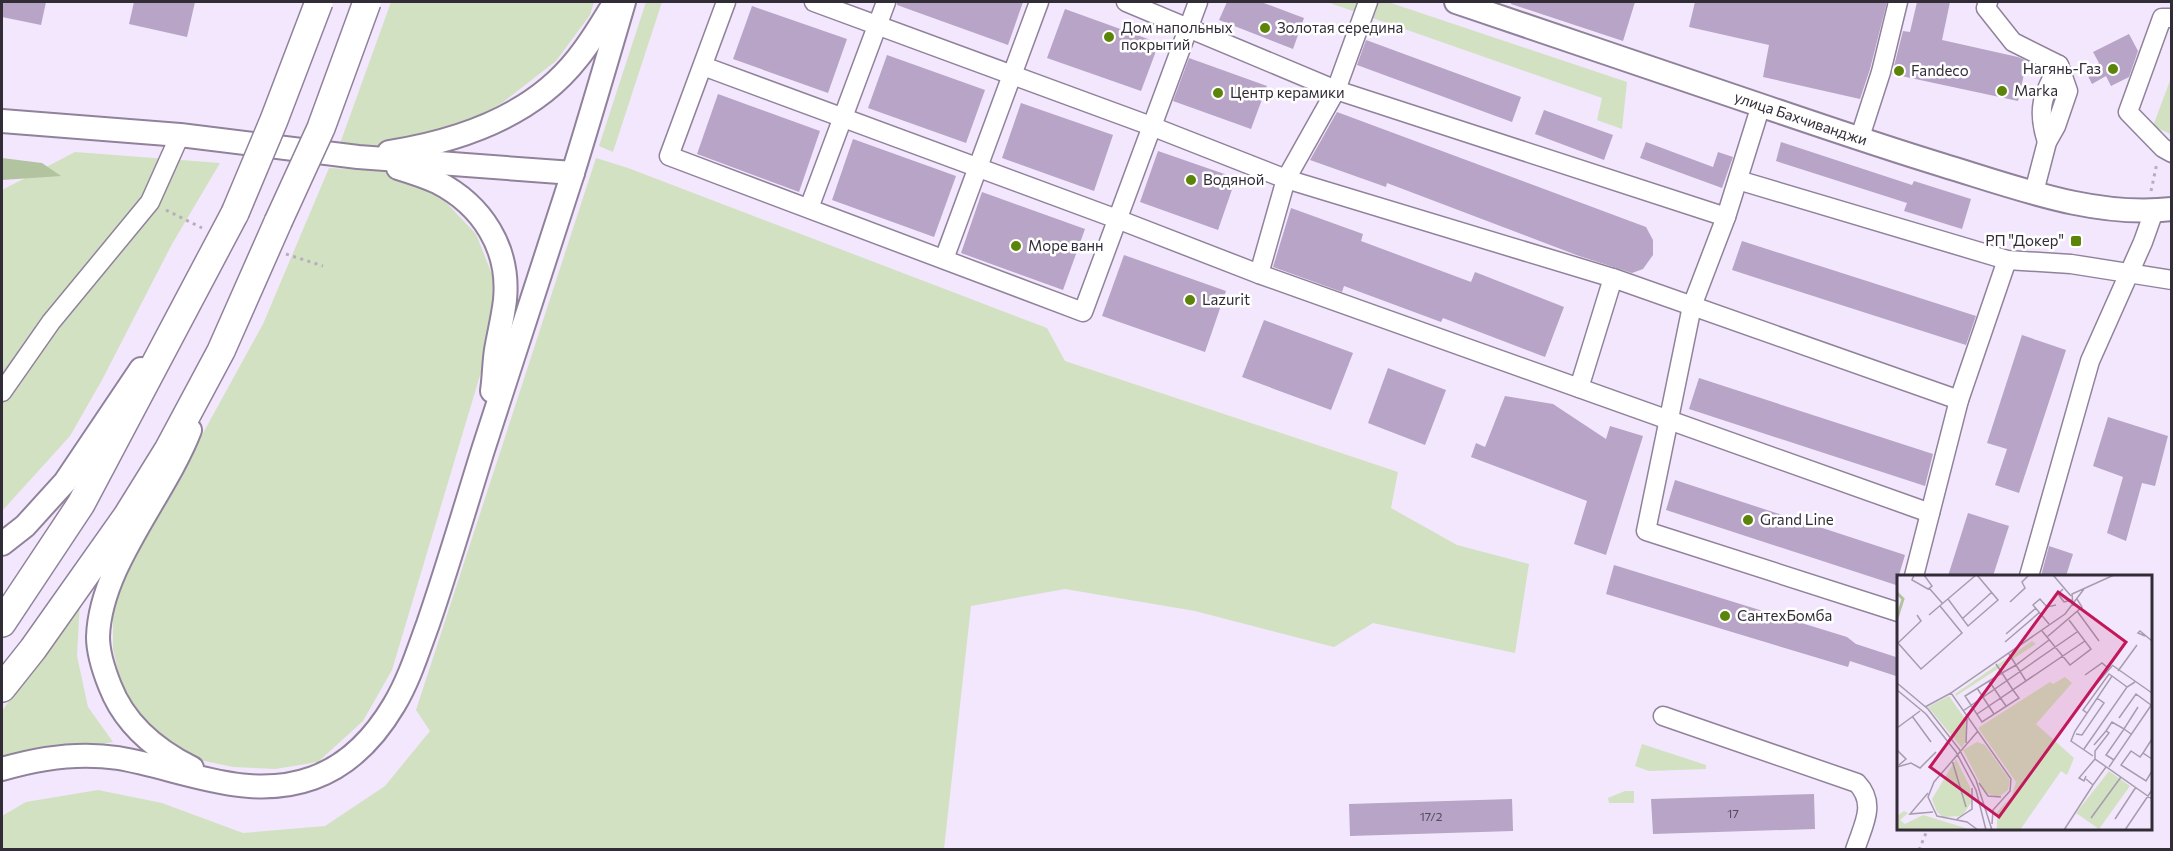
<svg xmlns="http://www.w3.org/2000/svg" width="2173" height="851" font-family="Commissioner,sans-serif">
	<rect width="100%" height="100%" fill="#f3e7fd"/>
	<g fill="#d2e1c1">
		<polygon points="391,2 594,2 590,15 556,61 502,103 448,132 388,149 338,149"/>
		<polygon points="646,2 662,2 613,152 599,146"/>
		<polygon points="1327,2 1388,2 1627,82 1622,129 1597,120 1602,98"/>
		<polygon points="2171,78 2172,129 2170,134 2153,126"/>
		<polygon points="75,152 220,163 172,244 102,380 70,436 2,511 2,190"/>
		<polygon points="596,158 628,168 1047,328 1065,361 1398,472 1391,508 1457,545 1529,564 1515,653 1373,623 1334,647 1195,611 1065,589 971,606 944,849 2,849 2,816 26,802 98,790 162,803 243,833 325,826 385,786 430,731 416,710"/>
		<polygon points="329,168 385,171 436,192 476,234 493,277 498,315 392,670 363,721 318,762 275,769 233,767 200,760 160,740 122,688 113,649 113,597 263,324"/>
		<polygon points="80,601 77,656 88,707 113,742 2,762 2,711"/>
		<polygon points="1642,744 1706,765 1706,769 1649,771 1635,766"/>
		<polygon points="1625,791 1634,791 1634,803 1609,803 1608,798"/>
	</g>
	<polygon fill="#b2c49f" points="2,158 42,163 61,176 2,180"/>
	<g fill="#b7a4c7">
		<polygon points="2,2 46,2 41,25 2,17"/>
		<polygon points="134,2 195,2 187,37 129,24"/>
		<polygon points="897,2 1023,2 1008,45 897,5"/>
		<polygon points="1227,2 1261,2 1304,18 1293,49 1219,20"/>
		<polygon points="1511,2 1635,2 1623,41 1511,4"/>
		<polygon points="1695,2 1887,2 1870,69 1860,99 1763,77 1769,45 1689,27"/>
		<polygon points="1917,2 1950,2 1942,40 2018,57 2027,61 2018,101 1892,74 1903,31 1910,32"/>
		<polygon points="752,6 847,39 828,93 733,59"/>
		<polygon points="1065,9 1159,43 1141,91 1047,58"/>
		<polygon points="2129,34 2138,51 2129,77 2111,86 2106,76 2092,84 2085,70 2099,63 2093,52"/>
		<polygon points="1366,40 1521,97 1512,122 1357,65"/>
		<polygon points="887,55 985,90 966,143 868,108"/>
		<polygon points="1189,58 1267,86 1251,129 1173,101"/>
		<polygon points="718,94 820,131 799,192 697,154"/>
		<polygon points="1021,103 1113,135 1094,191 1002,158"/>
		<polygon points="1544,110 1613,135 1604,160 1535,134"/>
		<polygon points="1337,112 1646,227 1653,240 1653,255 1643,269 1632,273 1579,256 1387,183 1386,187 1310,160"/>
		<polygon points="853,139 956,176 934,237 832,200"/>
		<polygon points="1646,142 1713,167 1718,152 1733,157 1722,188 1640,158"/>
		<polygon points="1781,142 1912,185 1914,181 1971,199 1962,229 1904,211 1907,203 1776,161"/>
		<polygon points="1158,151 1236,178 1218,230 1140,202"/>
		<polygon points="982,192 1085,229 1063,290 961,253"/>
		<polygon points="1291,208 1363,234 1361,241 1471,282 1475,272 1564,307 1545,357 1443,318 1441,322 1344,286 1342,292 1273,267"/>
		<polygon points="1742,241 1976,316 1966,345 1732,270"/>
		<polygon points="1124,255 1226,291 1205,352 1102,316"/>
		<polygon points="1264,320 1353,353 1331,410 1242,377"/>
		<polygon points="2022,335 2066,350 2019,493 1995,485 2007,449 1987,443"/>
		<polygon points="1388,368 1446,390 1425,445 1368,423"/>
		<polygon points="1699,378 1933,454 1925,486 1689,409"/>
		<polygon points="1505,396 1553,404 1606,439 1610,426 1643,436 1606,555 1574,544 1587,501 1471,457 1476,443 1485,447"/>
		<polygon points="2108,417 2168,436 2155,486 2142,483 2126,541 2107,533 2123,477 2093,466"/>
		<polygon points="1675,480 1905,555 1896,585 1666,510"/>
		<polygon points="1968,513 2009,526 1993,576 1948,576"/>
		<polygon points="2049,546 2073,554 2066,576 2041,576"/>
		<polygon points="1614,565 1847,637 1856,644 1899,658 1899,677 1850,661 1848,667 1606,594"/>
		<polygon points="1814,794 1815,829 1653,834 1651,799"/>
		<polygon points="1512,799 1513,831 1350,836 1349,804"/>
	</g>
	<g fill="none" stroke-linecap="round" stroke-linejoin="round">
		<g stroke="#90829b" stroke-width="21">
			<g id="minor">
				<polyline points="726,2 669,156 1083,312 1198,2"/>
				<polyline points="814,2 1151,126 1286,179 1613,278 1959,400"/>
				<polyline points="1126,2 1336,90 1726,217"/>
				<polyline points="1988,2 1986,8 2013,42 2059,65 2068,91 2056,126 2047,142 2034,192"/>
				<polyline points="2172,18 2162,18 2128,112 2163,148 2172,153"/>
				<polyline points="703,66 1117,219 1259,274 1930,513"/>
				<polyline points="1761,105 1726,217 1692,306 1646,531 1898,612"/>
				<polyline points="1859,140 1881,72 1898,2"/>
				<path d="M2047 142C2036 108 2043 95 2059 65"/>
				<polyline points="1738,180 2007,260 2071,264 2172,280"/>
				<polyline points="809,208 886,2"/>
				<polyline points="944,259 1039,2"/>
				<polyline points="1259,274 1286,179 1336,90 1368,2"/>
				<polyline points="1579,388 1613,278"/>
				<polyline points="2,392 51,322 150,202 180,135"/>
				<polyline points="1914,576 1959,400 2007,260"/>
				<polyline points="2029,576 2090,361 2143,242 2154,211"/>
				<path d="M1663 716 1857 783C1877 804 1863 825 1855 850"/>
			</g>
		</g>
		<g stroke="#90829b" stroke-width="26">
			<g id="major">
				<path id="s1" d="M1456 2C1550 34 1645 66 1739 98 1807 121 1873 144 1942 165 2015 187 2094 218 2172 209"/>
				<polyline points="2,121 180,135 358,157 573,173"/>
				<path d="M389 152C459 141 532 116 577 59 592 41 603 21 615 2"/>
				<path d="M398 168C411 172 424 176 437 182 482 205 510 248 505 300 503 317 499 333 496 350 494 363 494 377 492 391"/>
				<path d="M190 430C164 497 100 566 98 637 98 654 104 671 110 686 125 725 156 750 192 768"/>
				<polyline points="2,544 25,526 65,482 141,369"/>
				<path d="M2 769C39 758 79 752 118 758 183 769 247 802 313 778 349 765 375 737 394 705 409 680 418 651 428 624 448 566 465 508 483 450 512 359 543 268 572 176 590 118 607 60 624 2"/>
			</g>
		</g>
		<g stroke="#90829b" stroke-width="30">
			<g id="highway">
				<polyline points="2,623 81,504 235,213"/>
				<polyline points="2,688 33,649 127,516 168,450 221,351 278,222"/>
			</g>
		</g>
		<g stroke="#b7adbf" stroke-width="3" stroke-dasharray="3 4.5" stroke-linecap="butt">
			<polyline points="2151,191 2157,163"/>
			<polyline points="166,210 202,228"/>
			<polyline points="286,254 323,266"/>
			<polyline points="1919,850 1928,828"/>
		</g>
		<use href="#minor" stroke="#fff" stroke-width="18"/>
		<use href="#major" stroke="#fff" stroke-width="22"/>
		<use href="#highway" stroke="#fff" stroke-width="27"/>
		<g stroke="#90829b" stroke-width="30" stroke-linecap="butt">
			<g id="highway-bridge">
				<polyline points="235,213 274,120 319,2"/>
				<polyline points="278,222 321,128 367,2"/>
			</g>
		</g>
		<use href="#highway-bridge" stroke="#fff" stroke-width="27"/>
	</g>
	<g fill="#5b8409" stroke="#fff" stroke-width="2">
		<circle cx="1265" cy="28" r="6"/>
		<circle cx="1109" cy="37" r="6"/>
		<circle cx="2113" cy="69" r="6"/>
		<circle cx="1899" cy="71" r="6"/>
		<circle cx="2002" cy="91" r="6"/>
		<circle cx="1218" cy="93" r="6"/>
		<circle cx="1191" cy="180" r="6"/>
		<rect x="2070" y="235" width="12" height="12" rx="3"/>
		<circle cx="1016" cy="246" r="6"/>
		<circle cx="1190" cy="300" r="6"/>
		<circle cx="1748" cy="520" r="6"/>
		<circle cx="1725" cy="616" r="6"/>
	</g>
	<g text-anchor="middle" stroke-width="5" stroke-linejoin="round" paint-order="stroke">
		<g font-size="12" fill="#534a5b">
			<text x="1733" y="818">17</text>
			<text x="1431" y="821">17/2</text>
		</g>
		<g font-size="15" fill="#322c37" stroke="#fff" text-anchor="start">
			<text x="1121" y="33">Дом напольных<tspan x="1121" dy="17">покрытий</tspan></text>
			<text x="1277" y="33">Золотая середина</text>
			<text x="2101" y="74" text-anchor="end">Нагянь-Газ</text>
			<text x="1911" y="76">Fandeco</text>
			<text x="2014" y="96">Marka</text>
			<text x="1230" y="98">Центр керамики</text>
			<text x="1203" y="185">Водяной</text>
			<text x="2064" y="246" text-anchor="end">РП "Докер"</text>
			<text x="1028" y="251">Море ванн</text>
			<text x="1202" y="305">Lazurit</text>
			<text x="1760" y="525">Grand Line</text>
			<text x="1737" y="621">СантехБомба</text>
		</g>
		<g font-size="15" fill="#322c37" stroke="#fff">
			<text dy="5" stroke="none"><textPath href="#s1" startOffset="364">улица Бахчиванджи</textPath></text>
		</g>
	</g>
	<g transform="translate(1897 575)">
		<rect width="255" height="255" fill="#f3e7fd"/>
		<path d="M135 66 139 69 59 121 80 152 58 119ZM168 102 175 108 139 149 177 183 170 200 164 196 123 255H100V237L115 221 119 207 81 153 153 107 156 109ZM52 121 69 145 70 163 65 173 31 132ZM80 167 88 170 113 205 111 215 102 222 88 218 66 175ZM59 184 73 212 74 228 65 241 46 242 40 237 35 224ZM212 196 233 211 202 254 179 238ZM7 236 11 238 3 245 8 249 26 240 75 255H0V241Z" fill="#d2e1c1"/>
		<path fill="none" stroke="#b2c49f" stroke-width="3" d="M0 18 6 24 0 43"/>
		<path fill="none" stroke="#a69cae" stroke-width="1.5" d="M17 0 15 5 31 14 35 11 27 0M156 0 174 21M32 13 46 29M166 14 161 19 167 27 175 25M51 24 71 51 101 25 80 0M113 27 128 13 125 7 132 0M176 31 175 19 217 0M180 36 202 66M20 40 24 46 1 68 24 94 65 58 43 31M32 40 79 0M65 44 95 17M152 49 136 30 143 24 150 32 159 30M145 56 173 90 194 74 172 45M109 59 139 33M248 61 241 58 243 56 255 66M150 62 185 32 180 24M108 67 143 37M112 79 129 106M99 89 105 98 116 115 122 123 85 147 68 121 92 106 105 98 119 90 152 65M215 90 255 118M221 96 240 70M188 100 205 88 211 93M92 106 109 131M0 108 31 134 62 174 79 205 95 255M80 113 97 139M196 113 215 91M0 115 29 139 59 177 79 215 89 255M28 132 54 118M66 136 180 57M190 138 186 135 212 99 215 101M80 139 188 66M15 141 34 167M222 143 239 119 254 130M0 153 23 136M81 156 37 207 31 222 40 241 70 247 81 255M209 156 215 147 227 154 241 132M179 159 185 160 207 128 200 123M255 164 246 178 255 184M69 168 70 144M197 170 209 156 212 158 198 176V184L255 224M187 174 230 112 238 107M0 175 9 184 2 190M246 178 243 182 234 176 224 190 249 206 255 196M196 181 174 166 178 156 215 101 230 112M55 185 69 232M217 185 209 180 227 154 234 159M0 192 14 188 23 193 39 177M212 192 255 129M189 201 187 206 182 203 198 184M189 204 196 210 209 192M82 208 91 221 104 222M31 218 13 239 36 237M194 243 224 202M60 244 75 234V213M218 244 239 212M95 249 96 235 113 216 114 204 54 118 168 39 187 14M167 255 196 210M228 255 255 215"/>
		<path fill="#c2185b" fill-opacity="0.15" stroke="#c2185b" stroke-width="3" d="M161 17 229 67 102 242 33 192Z"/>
		<rect width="255" height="255" fill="none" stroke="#322c37" stroke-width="3"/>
	</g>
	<rect width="2173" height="851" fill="none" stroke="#322c37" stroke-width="6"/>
</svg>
